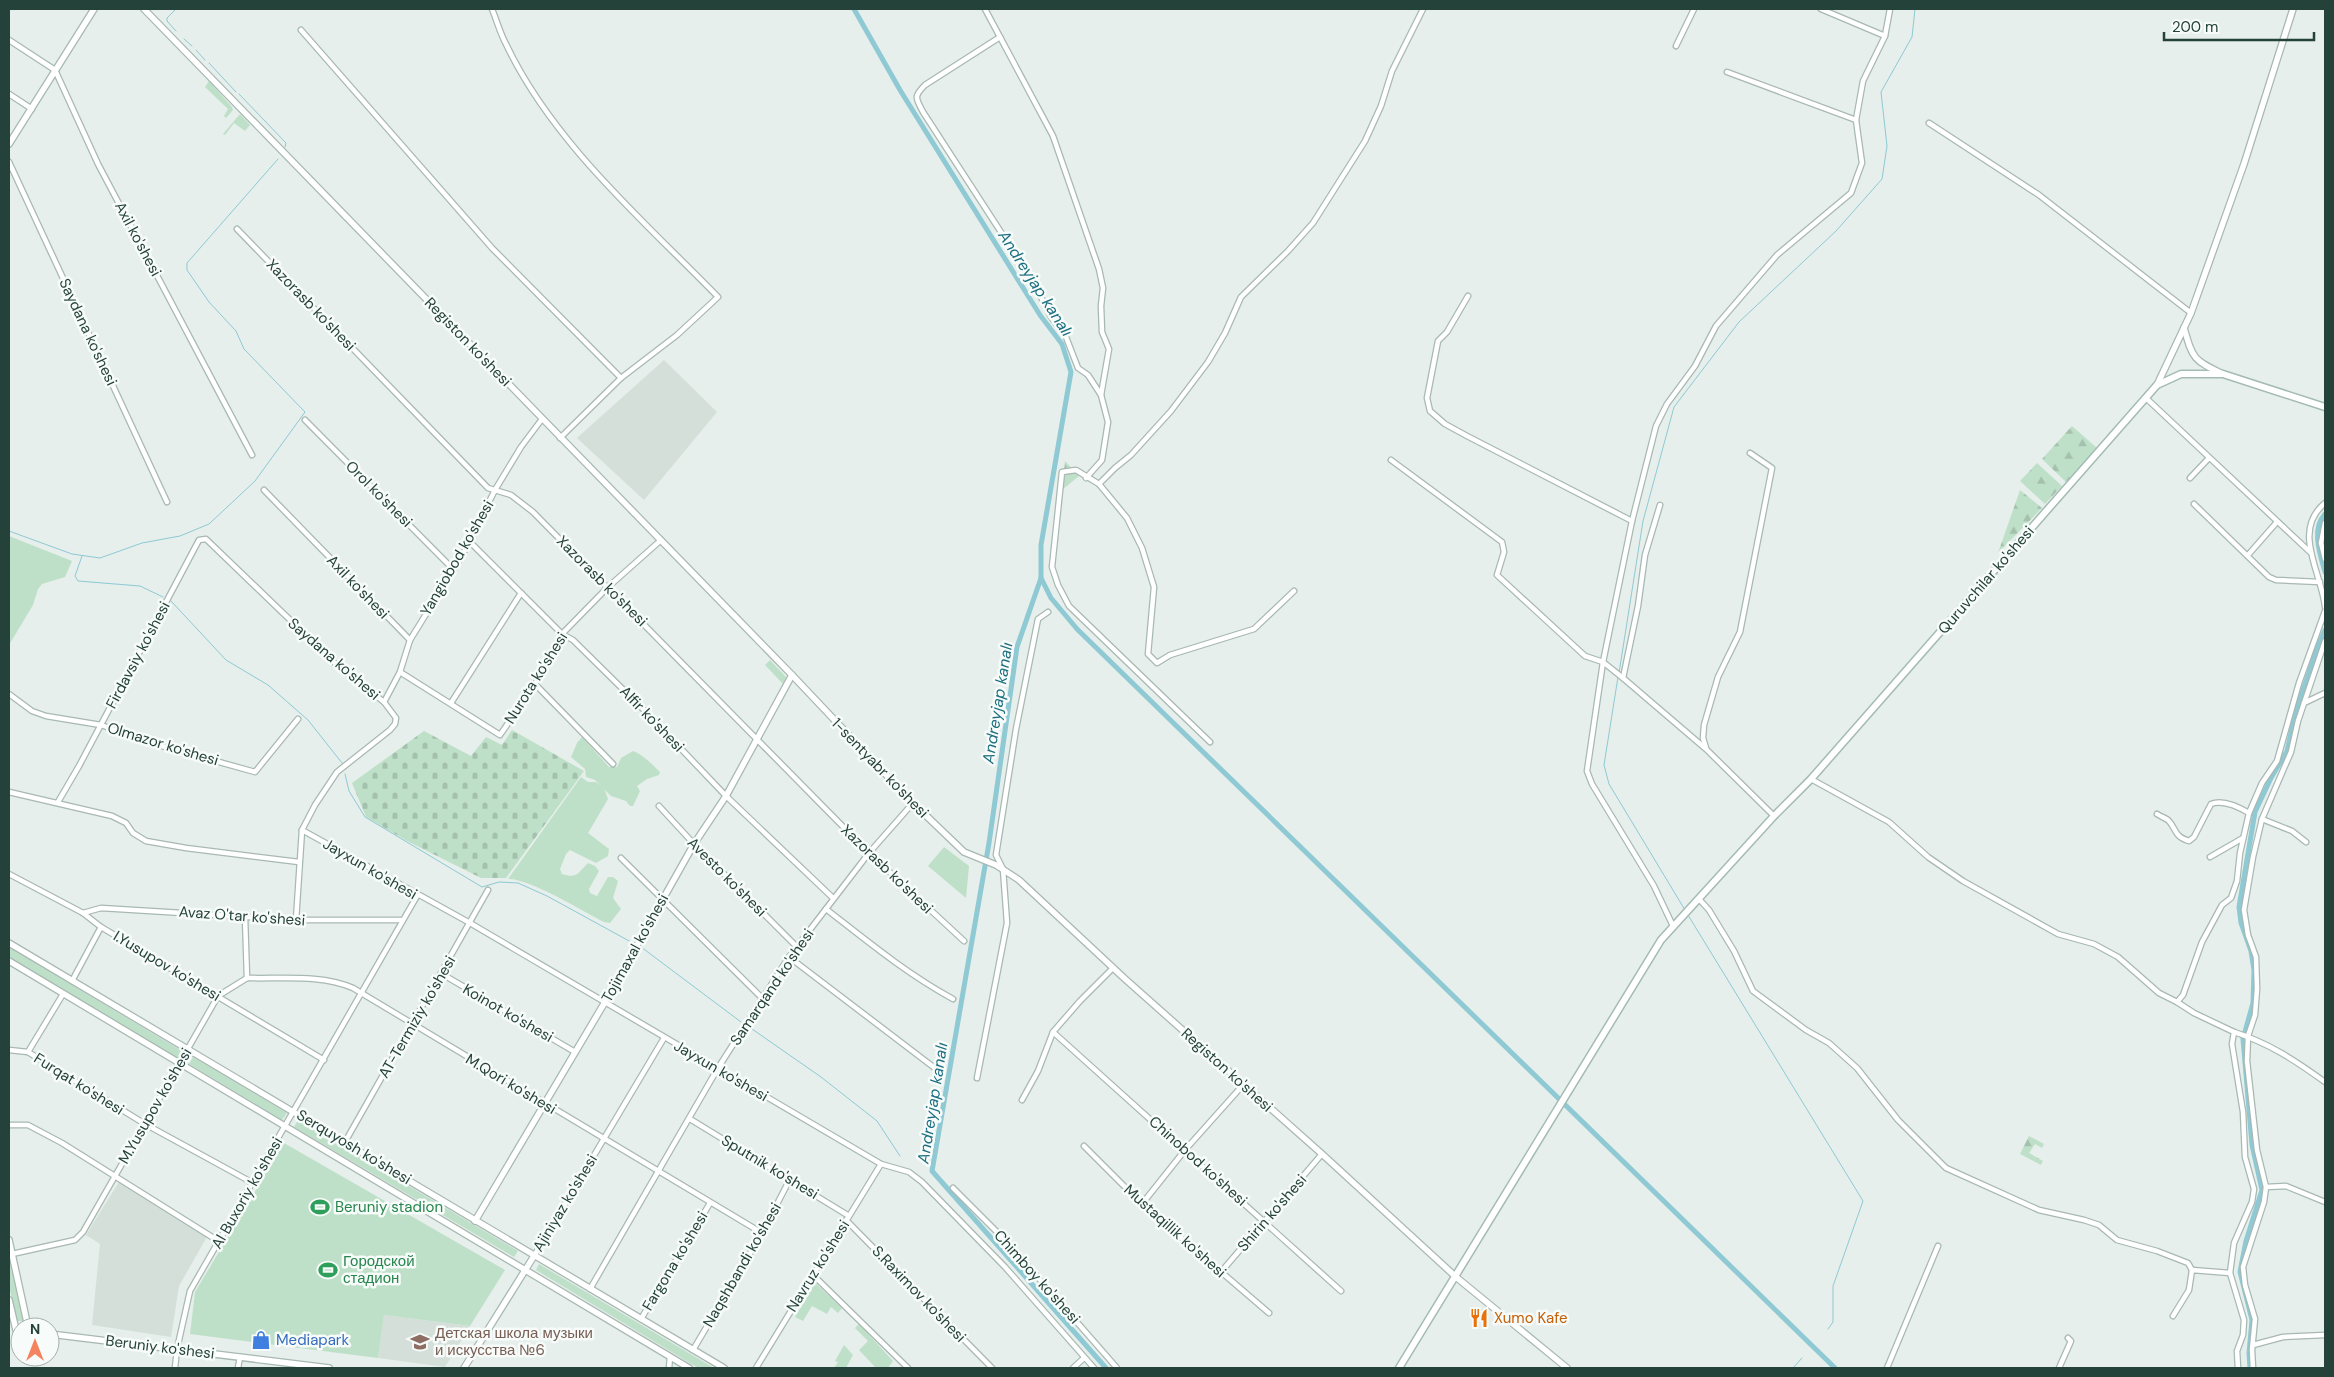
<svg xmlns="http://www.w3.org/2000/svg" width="2334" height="1377" font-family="'DM Sans',sans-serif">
	<defs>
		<pattern id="forest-firs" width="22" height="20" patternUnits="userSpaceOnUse" patternTransform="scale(1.25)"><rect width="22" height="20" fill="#bfe0c8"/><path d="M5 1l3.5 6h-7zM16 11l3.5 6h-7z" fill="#a4c1ad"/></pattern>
		<pattern id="cemetery-stones" width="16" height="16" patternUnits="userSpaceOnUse" patternTransform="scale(1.25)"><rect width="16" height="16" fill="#bfe0c8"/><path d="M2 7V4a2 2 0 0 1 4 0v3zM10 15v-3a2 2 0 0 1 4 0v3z" fill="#a4c1ad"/></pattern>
	</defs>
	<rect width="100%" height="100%" fill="#e6efeb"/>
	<g fill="#d4dfda">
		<polygon points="664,360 717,412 644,500 577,438"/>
		<polygon points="119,1182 208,1235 179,1286 171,1337 92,1325 100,1244 86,1235"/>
		<polygon points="384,1315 470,1326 445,1367 378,1358"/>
	</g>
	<g fill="#bfe0c8">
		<polygon points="209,81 232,107 233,110 226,118 224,116 228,109 205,87"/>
		<polygon points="240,114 250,125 245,131 234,123 225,135 223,134"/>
		<polygon points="9,536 72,561 65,577 42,584 38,589 33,605 9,645"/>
		<polygon points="770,660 786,677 783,684 765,665"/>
		<path d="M582 737 609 767H617L621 758 633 751C642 754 653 765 660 772L659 775 647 779 637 786 640 791 633 806H630L626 801 611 796 595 780 586 777 585 769 571 757 577 743Z"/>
		<path d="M581 777 588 782H596L604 788 608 799 588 833 609 849 608 856 596 863 570 850 566 854 560 869 562 874C577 879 578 873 588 863L595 866 599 871 589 889 590 893 597 896 608 877H613L618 881 613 898 621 909 610 923 604 922C584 912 529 878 508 879Z"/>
		<polygon points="944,847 969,866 966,898 928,866"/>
		<polygon points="9,947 182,1051 178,1059 9,958"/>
		<polygon points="193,1057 287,1113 282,1120 189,1064"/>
		<polygon points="298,1120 518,1251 514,1257 294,1127"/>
		<polygon points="284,1143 505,1270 470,1326 384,1315 378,1358 190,1334 195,1292"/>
		<polygon points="9,1254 24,1321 17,1321 9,1286"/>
		<polygon points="539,1264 714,1368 698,1368 536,1270"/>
		<polygon points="815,1283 842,1308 838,1313 831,1307 827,1314 812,1306 803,1321 795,1317"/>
		<polygon points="859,1324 893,1361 888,1368 876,1368 859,1350 868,1341 855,1328"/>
		<polygon points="844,1345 853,1355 846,1368 834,1368 838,1362 835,1361"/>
	</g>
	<g fill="url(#forest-firs)">
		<polygon points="2072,426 2097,448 2066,482 2042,459"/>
		<polygon points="1065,461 1079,476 1062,490"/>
		<polygon points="2037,463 2062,486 2045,504 2020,481"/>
		<polygon points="2020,490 2042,508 1998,553"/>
		<polygon points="2029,1136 2044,1144 2042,1148 2035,1144 2029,1153 2043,1161 2041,1165 2020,1154"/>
	</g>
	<polygon fill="url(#cemetery-stones)" points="512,730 584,771 506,878 481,878 407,841 366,817 352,783 424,731 471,756 486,737 502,745"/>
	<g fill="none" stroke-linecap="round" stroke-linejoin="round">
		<g stroke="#8ec9d4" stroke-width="1">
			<polyline points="176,31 167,21 167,18 176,9"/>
			<polyline points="184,39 192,46"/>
			<polyline points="196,50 205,60"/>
			<polyline points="209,63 236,92"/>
			<polyline points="239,94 286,143 285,147"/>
			<polyline points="9,531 72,554 100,558 142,543 180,536 209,524 255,481 305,412 244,349 236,331 209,302 187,270 187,263 278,159"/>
			<polyline points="82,556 75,576 78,581 140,586 163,597"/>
			<polyline points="171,601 226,660 268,685 308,720 342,763"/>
			<polyline points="1619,673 1643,521 1674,407 1739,322 1836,231 1882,179 1887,146 1881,92 1912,37 1915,9"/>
			<polyline points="1618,677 1604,765 1609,784 1685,910"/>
			<polyline points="345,774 349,791 365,817 482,887 499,882 518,883 547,896 631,942"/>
			<polyline points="1688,915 1863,1201 1833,1286 1833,1322 1828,1329"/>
			<polyline points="641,947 741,1022"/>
			<polyline points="752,1029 821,1077 877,1121 900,1156"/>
			<polyline points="1793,1368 1802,1358"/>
		</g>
		<g stroke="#8ec9d4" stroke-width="5">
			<polyline points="854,9 900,90 1040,315 1062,344 1071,372 1041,545 1041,578 1017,647 989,843 932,1171 1106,1368"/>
			<path d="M2325 514C2311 529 2320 554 2325 572"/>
			<polyline points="1041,578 1051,598 1077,629 1835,1368"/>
			<polyline points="2250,1368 2249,1353 2252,1320 2240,1272 2246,1241 2262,1190 2252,1145 2243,1039 2253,1003 2254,970 2251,951 2241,923 2239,907 2255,812 2271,778 2287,751 2296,711 2318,646 2325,630"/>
		</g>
		<g stroke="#a8b8b2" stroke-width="7">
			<g id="minor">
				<path d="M492 9C497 21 500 33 506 44 552 142 644 221 718 297L677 335 621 378 560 438"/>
				<polyline points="985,9 1053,136 1099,269 1103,288 1101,306 1102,332 1109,349 1101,395 1108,422 1102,460 1086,478"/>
				<polyline points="1821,9 1885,36"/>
				<polyline points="301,30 492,248 621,378"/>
				<path d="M1000 37 925 85C913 97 916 98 923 112L1034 283 1051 317 1066 337 1078 368 1088 375 1101 395"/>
				<polyline points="9,40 55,70 98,164 252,455"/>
				<polyline points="1676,46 1694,9"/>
				<polyline points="1727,72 1856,120"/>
				<polyline points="9,94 32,109"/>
				<polyline points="1929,123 2039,195 2191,313"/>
				<polyline points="9,162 167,502"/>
				<polyline points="237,229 488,488 511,495 533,512 869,853 964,941"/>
				<polyline points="1468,296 1447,332 1438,341 1427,398 1430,411 1445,424 1467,436 1632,521"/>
				<polyline points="2146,398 2310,552"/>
				<polyline points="305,420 453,569"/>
				<polyline points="1391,460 1502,542 1504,552 1497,575 1585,656 1603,662 1623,678"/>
				<polyline points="2190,478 2209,458"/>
				<polyline points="1099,484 1115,468 1131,455 1171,411 1208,362 1225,333 1241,297 1288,251 1313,223 1365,141 1381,106 1392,71 1423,9"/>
				<polyline points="264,490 410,640"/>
				<path d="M2325 503C2291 531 2322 573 2325 607"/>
				<polyline points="2194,504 2269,577 2276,580 2320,582"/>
				<polyline points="1660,505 1645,555 1638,606 1623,678 1706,749 1774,816"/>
				<polyline points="2325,523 2321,543 2325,559"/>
				<polyline points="469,541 562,634 573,640 646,712 726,796 833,898"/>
				<polyline points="2248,555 2277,522"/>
				<polyline points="400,672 500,735 535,684 562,634 607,588 661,540"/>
				<polyline points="535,684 613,764"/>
				<polyline points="9,694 32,711 46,716 101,725 158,745 255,772 298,719"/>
				<polyline points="384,702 400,672 410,640 462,556 495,490 521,447 542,419"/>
				<polyline points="451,703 521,593"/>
				<polyline points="2304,703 2325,693"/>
				<polyline points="1210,742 1069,606 1058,585 1052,567 1062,472 1076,470 1099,484 1127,518 1142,548 1154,587 1148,654 1157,663 1170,655 1254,629 1294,591"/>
				<polyline points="1706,748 1703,738 1704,725 1718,677 1740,632 1772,468 1750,453"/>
				<path d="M1811 779 1889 822 1928 857 1963 881 2058 934 2094 944 2118 957 2159 993 2177 1002 2183 995 2202 942 2222 905 2231 898 2237 881 2240 853 2249 813C2239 807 2223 799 2211 804L2194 837 2189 841C2173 836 2177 829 2168 820 2165 818 2160 816 2157 814"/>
				<polyline points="9,792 112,816 126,823 133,833 146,841 186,848 299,862"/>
				<polyline points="58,802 79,766 199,540 206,539 339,667 384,702 396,718 395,724 390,730 337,772 315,805 302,830 296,920"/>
				<polyline points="659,806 694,844 797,947"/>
				<polyline points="2249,813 2262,783 2277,761 2299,683 2325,611"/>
				<polyline points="2262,819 2292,831 2306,842"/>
				<polyline points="302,830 470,923 881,1164 909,1172 922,1182 1005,1267 1094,1368"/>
				<polyline points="2210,857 2243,838"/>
				<polyline points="621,858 763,999"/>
				<polyline points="9,874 83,913 101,927 324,1060"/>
				<polyline points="1699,899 1709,910 1734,951 1753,991 1806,1030 1829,1043 1857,1068 1898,1120 1946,1168 2039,1210 2084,1220 2099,1225 2117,1240 2157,1251 2188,1263 2192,1270"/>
				<path d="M826 909C867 941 907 974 953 999"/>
				<polyline points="83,913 101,908 296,920 402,920"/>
				<polyline points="245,917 247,978"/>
				<polyline points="1673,926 1654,886 1592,784 1587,771 1603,662 1632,521 1656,426 1667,404 1695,366 1716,326 1777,255 1851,193 1862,163 1856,120 1863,81 1885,36 1890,9"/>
				<polyline points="789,957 940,1072"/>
				<polyline points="442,974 575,1052"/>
				<path d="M247 978C281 979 322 974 353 988L762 1233"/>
				<polyline points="72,981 101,927"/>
				<polyline points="2177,1002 2194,1013 2234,1032 2232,1044 2243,1112 2245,1157 2254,1189 2252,1202 2234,1243 2230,1273 2244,1320 2243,1335 2237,1351 2238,1368"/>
				<polyline points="1053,1032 1341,1291"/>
				<path d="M2234 1032C2269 1043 2296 1061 2325 1082"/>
				<polyline points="9,1050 28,1052 145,1124 253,1183"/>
				<polyline points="28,1052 63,994"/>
				<polyline points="977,1078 1007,923 1003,869 996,855 1016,729 1038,619 1048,612"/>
				<polyline points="1022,1100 1038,1071 1053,1032 1080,1001 1113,968"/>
				<polyline points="690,1119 849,1216"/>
				<polyline points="9,1125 28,1125 62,1143 220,1242"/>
				<polyline points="345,1142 488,890"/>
				<polyline points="1084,1146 1142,1204 1269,1313"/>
				<polyline points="2266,1187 2286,1186 2325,1202"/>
				<polyline points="953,1188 1007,1242 1117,1368"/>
				<polyline points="1142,1204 1185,1150 1243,1085"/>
				<polyline points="846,1220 992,1368"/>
				<polyline points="12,1254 75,1240 83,1232 218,996 247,978"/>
				<polyline points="534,1256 664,1038"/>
				<polyline points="1221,1272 1322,1154"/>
				<polyline points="812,1274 908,1368"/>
				<polyline points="590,1289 718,1068 789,957 869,853 913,803"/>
				<polyline points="2173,1316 2189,1290 2192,1270 2230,1273"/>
				<polyline points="641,1319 710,1203"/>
				<polyline points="2253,1345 2283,1337 2325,1335"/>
				<polyline points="693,1350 762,1233 790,1179"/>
				<polyline points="175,1368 177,1349 190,1291 417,896"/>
				<polyline points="238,1368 240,1357"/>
				<polyline points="669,1368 670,1357"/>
				<polyline points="756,1368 881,1164"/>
				<polyline points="1073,1368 1084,1358"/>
				<polyline points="1887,1368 1938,1246"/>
				<polyline points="2059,1368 2071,1341 2068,1338"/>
				<polyline points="2253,1368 2252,1350 2255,1319 2245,1285 2243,1267 2264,1202 2266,1187 2257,1150 2247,1061 2248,1036 2255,1015 2257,989 2256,957 2248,935 2244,910 2253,857 2262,819 2291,752 2298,721 2325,641"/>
			</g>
		</g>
		<g stroke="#a8b8b2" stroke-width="8">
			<g id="tertiary">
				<polyline points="144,9 792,675 913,803 964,852 996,865 1019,880 1124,978 1322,1154 1456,1277 1567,1368"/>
				<polyline points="9,144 94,9"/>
				<path d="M2184 328C2193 359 2193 360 2223 374"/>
				<polyline points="2157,385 2191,313 2244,164 2293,9"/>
				<polyline points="9,943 724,1368"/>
				<polyline points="9,961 689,1368"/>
				<polyline points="475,1221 605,1002 694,844 726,796 792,675"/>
				<polyline points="9,1240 28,1327"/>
				<polyline points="9,1300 16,1330"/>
				<polyline points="50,1334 329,1368"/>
				<polyline points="464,1368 534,1256"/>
			</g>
		</g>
		<g stroke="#a4bbb3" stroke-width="9">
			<polyline id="secondary" points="1399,1368 1661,940 1774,816 1811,779 2157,385 2181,374 2223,374 2325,407"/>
		</g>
		<use href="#minor" stroke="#fff" stroke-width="4.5"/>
		<use href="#tertiary" stroke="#fff" stroke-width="5.5"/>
		<use href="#secondary" stroke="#fff" stroke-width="6"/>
	</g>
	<defs>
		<g id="stadium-bare" transform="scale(1.5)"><path d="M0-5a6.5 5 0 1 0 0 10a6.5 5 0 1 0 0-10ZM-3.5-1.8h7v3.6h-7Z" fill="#2e9e5b" stroke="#f7fbf9" stroke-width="2.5" paint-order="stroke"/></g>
		<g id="restaurant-bare" transform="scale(1.5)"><path d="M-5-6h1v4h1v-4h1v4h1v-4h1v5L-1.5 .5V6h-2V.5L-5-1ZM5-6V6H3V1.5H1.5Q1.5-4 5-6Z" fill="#e8710a" stroke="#f7fbf9" stroke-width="2.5" paint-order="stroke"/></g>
		<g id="shop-bare" transform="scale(1.5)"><path d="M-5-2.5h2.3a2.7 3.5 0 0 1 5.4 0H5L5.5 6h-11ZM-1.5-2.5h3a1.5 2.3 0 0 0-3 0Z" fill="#3f7fe0" stroke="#f7fbf9" stroke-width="2.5" paint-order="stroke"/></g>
		<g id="school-bare" transform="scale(1.5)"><path d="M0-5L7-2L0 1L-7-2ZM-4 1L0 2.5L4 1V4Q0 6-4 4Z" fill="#8d6e63" stroke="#f7fbf9" stroke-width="2.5" paint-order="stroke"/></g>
	</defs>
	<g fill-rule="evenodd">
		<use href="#stadium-bare" x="320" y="1207"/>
		<use href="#stadium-bare" x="328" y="1270"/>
		<use href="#restaurant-bare" x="1479" y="1318"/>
		<use href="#shop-bare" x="261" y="1340"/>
		<use href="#school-bare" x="420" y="1342"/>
	</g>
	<g text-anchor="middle" stroke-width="5" stroke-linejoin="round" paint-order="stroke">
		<g font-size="15" fill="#24423a" stroke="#f7fbf9">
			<text transform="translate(138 239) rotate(62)" y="5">Axil ko'shesi</text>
			<text transform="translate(311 305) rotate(46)" y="5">Xazorasb ko'shesi</text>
			<text transform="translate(88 332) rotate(65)" y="5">Saydana ko'shesi</text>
			<text transform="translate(468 342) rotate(46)" y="5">Registon ko'shesi</text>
			<text transform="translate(379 494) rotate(45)" y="5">Orol ko'shesi</text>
			<text transform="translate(457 558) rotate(-60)" y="5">Yangiobod ko'shesi</text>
			<text transform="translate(1986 580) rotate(-49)" y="5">Quruvchilar ko'shesi</text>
			<text transform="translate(602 581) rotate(45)" y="5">Xazorasb ko'shesi</text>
			<text transform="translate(358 587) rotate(46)" y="5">Axil ko'shesi</text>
			<text transform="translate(138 655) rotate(-62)" y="5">Firdavsiy ko'shesi</text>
			<text transform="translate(334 659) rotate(41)" y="5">Saydana ko'shesi</text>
			<text transform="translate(536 678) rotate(-58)" y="5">Nurota ko'shesi</text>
			<text transform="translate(652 719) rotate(46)" y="5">Alfir ko'shesi</text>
			<text transform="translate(163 744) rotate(17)" y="5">Olmazor ko'shesi</text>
			<text transform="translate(880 768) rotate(46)" y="5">1-sentyabr ko'shesi</text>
			<text transform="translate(370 869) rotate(30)" y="5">Jayxun ko'shesi</text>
			<text transform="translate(887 869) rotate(44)" y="5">Xazorasb ko'shesi</text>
			<text transform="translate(727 877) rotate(45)" y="5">Avesto ko'shesi</text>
			<text transform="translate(242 916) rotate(4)" y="5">Avaz O'tar ko'shesi</text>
			<text transform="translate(635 948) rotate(-61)" y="5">Tojimaxal ko'shesi</text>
			<text transform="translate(167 966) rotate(31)" y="5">I.Yusupov ko'shesi</text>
			<text transform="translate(772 987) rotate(-56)" y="5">Samarqand ko'shesi</text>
			<text transform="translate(508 1013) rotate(30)" y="5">Koinot ko'shesi</text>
			<text transform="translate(417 1017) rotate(-60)" y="5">AT-Termiziy ko'shesi</text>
			<text transform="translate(1227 1070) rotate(42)" y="5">Registon ko'shesi</text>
			<text transform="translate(721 1071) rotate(30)" y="5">Jayxun ko'shesi</text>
			<text transform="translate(79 1084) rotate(32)" y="5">Furqat ko'shesi</text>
			<text transform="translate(511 1084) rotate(31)" y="5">M.Qori ko'shesi</text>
			<text transform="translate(155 1106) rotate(-60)" y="5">M.Yusupov ko'shesi</text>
			<text transform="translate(354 1147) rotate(31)" y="5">Serquyosh ko'shesi</text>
			<text transform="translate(1198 1161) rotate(42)" y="5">Chinobod ko'shesi</text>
			<text transform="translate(770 1167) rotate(31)" y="5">Sputnik ko'shesi</text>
			<text transform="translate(247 1193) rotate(-60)" y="5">Al Buxoriy ko'shesi</text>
			<text transform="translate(565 1203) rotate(-59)" y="5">Ajiniyaz ko'shesi</text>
			<text transform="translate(1272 1213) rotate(-49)" y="5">Shirin ko'shesi</text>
			<text transform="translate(1175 1231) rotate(42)" y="5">Mustaqillik ko'shesi</text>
			<text transform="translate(675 1261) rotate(-59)" y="5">Fargona ko'shesi</text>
			<text transform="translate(742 1265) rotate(-60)" y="5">Naqshbandi ko'shesi</text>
			<text transform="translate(818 1266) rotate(-58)" y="5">Navruz ko'shesi</text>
			<text transform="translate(1037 1277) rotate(48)" y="5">Chimboy ko'shesi</text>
			<text transform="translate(919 1294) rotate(46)" y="5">S.Raximov ko'shesi</text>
			<text transform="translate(160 1347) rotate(7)" y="5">Beruniy ko'shesi</text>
		</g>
		<g font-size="15" fill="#27864d" stroke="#f7fbf9" text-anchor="start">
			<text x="335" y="1212">Beruniy stadion</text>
			<text x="343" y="1266">Городской<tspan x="343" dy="17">стадион</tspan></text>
		</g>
		<g font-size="15" fill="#c56008" stroke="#f7fbf9" text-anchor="start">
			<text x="1494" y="1323">Xumo Kafe</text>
		</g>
		<g font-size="15" fill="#785e54" stroke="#f7fbf9" text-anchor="start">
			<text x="435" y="1338">Детская школа музыки<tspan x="435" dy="17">и искусства №6</tspan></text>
		</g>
		<g font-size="15" fill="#366cbe" stroke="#f7fbf9" text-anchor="start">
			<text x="276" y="1345">Mediapark</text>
		</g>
		<g font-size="16" font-style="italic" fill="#1c6f80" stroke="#f7fbf9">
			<text transform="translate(1036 283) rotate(57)" y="6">Andreyjap kanalı</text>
			<text transform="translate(997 703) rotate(-81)" y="6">Andreyjap kanalı</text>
			<text transform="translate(932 1103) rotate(-81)" y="6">Andreyjap kanalı</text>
		</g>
	</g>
	<rect width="2334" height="1377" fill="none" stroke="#24423a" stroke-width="20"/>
	<g transform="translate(35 1342)"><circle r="24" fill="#f7fbf9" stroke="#a3b1ad"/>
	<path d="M0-4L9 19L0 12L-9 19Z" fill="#f4845f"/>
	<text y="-8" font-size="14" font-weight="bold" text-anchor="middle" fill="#24423a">N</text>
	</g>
	<path d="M2164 32v8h150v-8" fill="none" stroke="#24423a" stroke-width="2.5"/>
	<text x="2172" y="32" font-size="15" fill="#24423a" stroke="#f7fbf9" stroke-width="4" paint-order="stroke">200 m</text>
</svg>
